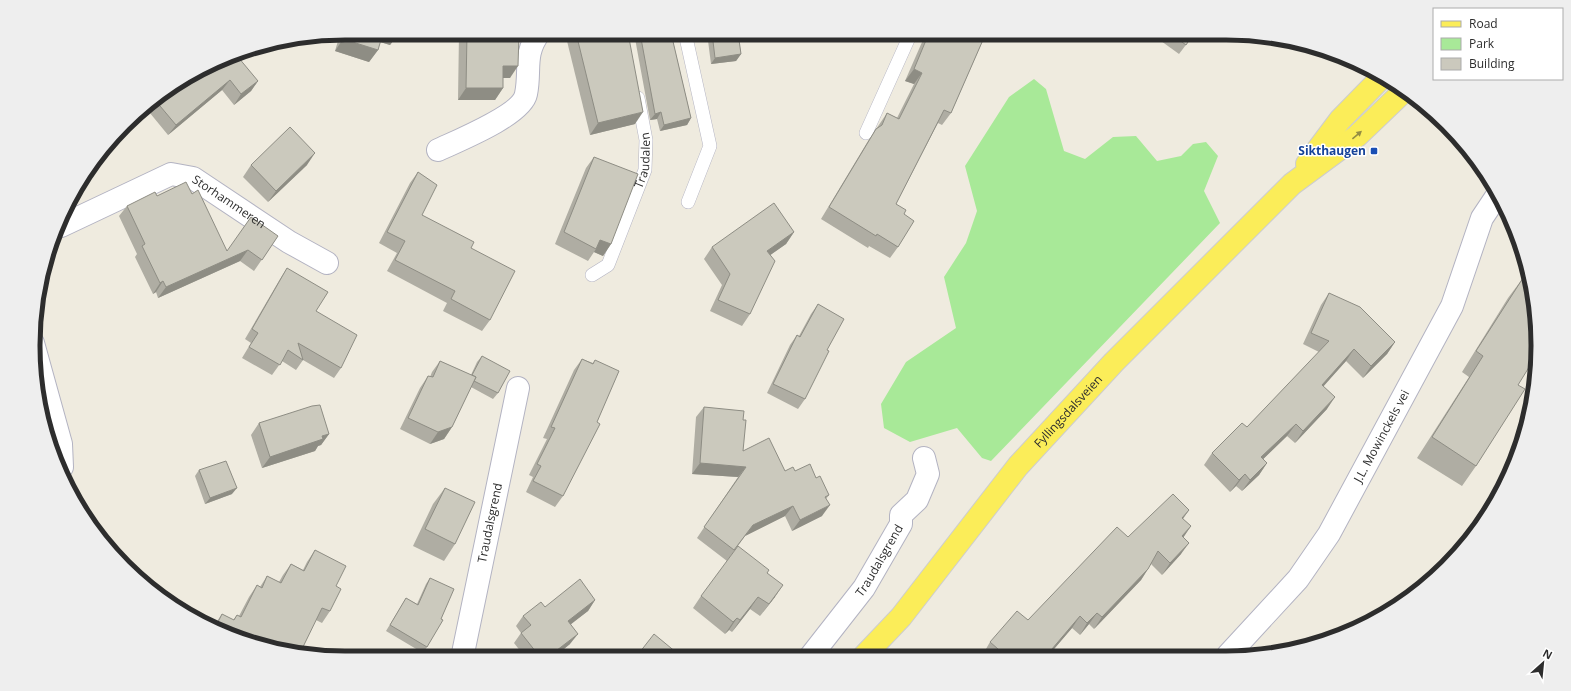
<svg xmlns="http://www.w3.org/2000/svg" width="1571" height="691" font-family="'Open Sans',sans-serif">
	<rect width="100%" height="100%" fill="#efebdf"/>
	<polygon fill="#a8e998" points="1034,79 1046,89 1064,151 1085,159 1113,137 1136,136 1157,161 1181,156 1193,144 1206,142 1218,156 1204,191 1220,223 991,461 982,458 957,428 910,442 884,428 881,404 906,362 956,328 944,277 966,243 977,211 965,166 1009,97"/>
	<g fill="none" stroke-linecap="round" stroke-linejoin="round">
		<g stroke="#b3b3c2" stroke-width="14">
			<g id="lane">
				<polyline points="685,33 710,146 688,202"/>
				<polyline points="866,133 911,33"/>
				<path id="s1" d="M592 275 608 265 645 170 646 140 638 98"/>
			</g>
		</g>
		<g stroke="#b3b3c2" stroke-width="24">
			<g id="street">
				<path d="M438 150C457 141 522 115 526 94 531 70 523 55 539 33"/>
				<path id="s2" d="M61 226 171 174 193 178 289 242 327 263"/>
				<polyline points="33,343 61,444 62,467"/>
				<path id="s3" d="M1228 655 1298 579 1329 534 1452 306 1482 218 1498 194"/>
				<path id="s4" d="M810 657 864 588 901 524V515L917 500 928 474 924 458"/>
				<path id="s5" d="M462 658 518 388"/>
			</g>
		</g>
		<g stroke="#cdcdcd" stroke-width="24">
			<g id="primary">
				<polyline points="1307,164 1340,120 1383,76"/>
				<path id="s6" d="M864 656 901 617 1018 466 1114 362 1292 184 1357 136 1404 91"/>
			</g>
		</g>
		<use href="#lane" stroke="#fff" stroke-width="13"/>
		<use href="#street" stroke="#fff" stroke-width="22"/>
		<use href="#primary" stroke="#fbed59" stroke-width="22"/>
	</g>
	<g fill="#afada3">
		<polygon points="346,33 399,33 390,45 380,42 378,50 369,62 335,51 340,34"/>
		<polygon points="459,33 519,33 510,78 503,78 503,88 495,100 458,100"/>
		<polygon points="572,33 628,33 635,124 590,135 567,41"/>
		<polygon points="634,33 671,33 691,118 687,125 660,131 657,119 650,120"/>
		<polygon points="707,33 738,33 741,54 736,61 711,64"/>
		<polygon points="926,33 986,33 951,113 942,125 938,123 896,204 904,214 898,247 890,258 869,246 868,248 821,219 868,141 887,113 897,118 914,84 905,81"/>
		<polygon points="1150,33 1195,33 1179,54"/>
		<polygon points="232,62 258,81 251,91 234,105 222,90 168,135 145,107 189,75"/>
		<polygon points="594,157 611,244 603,256 594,252 588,261 555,244 586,168"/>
		<polygon points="251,165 307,165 268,202 243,177"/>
		<polygon points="418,172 422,215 471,248 490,320 482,331 443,311 447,303 387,271 397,253 379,243 410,183"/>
		<polygon points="192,194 227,251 278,236 254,271 240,261 158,298 156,292 153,294 135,257 137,254 119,216 127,206 157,196"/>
		<polygon points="794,232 786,244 770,255 750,314 742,326 710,311 722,285 704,259 712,247"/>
		<polygon points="287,268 316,311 341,368 334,378 303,360 296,370 282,361 272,375 242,358 251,343 245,339 280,279"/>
		<polygon points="1523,278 1518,385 1476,466 1462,486 1417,458 1469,377 1462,372 1508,298"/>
		<polygon points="1329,293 1395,342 1387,354 1363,378 1346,361 1323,386 1327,409 1295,443 1287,436 1263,459 1267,463 1259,475 1242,491 1236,486 1230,492 1204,465 1212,453 1247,427 1319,352 1303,344 1321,305"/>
		<polygon points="818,304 827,350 805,399 798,409 767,393 790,345 797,335 799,336 811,314"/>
		<polygon points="482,356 498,393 493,399 471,387 452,427 444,439 430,444 400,429 420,388 428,376 430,377 432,372 440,361 471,375 477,362"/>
		<polygon points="582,359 593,363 595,360 563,496 555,507 526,492 533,477 529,475 547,439 543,438 574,370"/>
		<polygon points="704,407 743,420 743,451 785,471 795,471 816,478 829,495 826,499 822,516 792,531 785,516 745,536 727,561 697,538 738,477 692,474 696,417"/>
		<polygon points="259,423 329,434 321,445 318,446 315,451 262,468 251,435"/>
		<polygon points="199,470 232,494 205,504 195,476"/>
		<polygon points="445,488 455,544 444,561 413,546 433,504"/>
		<polygon points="1189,510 1183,519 1191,526 1183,537 1181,554 1162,575 1151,564 1141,580 1094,629 1089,624 1080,635 1072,628 1048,656 985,656 983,654 990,642 1028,620 1128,537"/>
		<polygon points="315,550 336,586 330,611 322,623 316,620 245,641 213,627 222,614 233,620 237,615 239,616 249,597 257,585 260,587 267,576 279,582 283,575 291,564 303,570 307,562"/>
		<polygon points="767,573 775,597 760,616 750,609 732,632 729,630 725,634 693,608 701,596"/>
		<polygon points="430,578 441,619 427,647 423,653 386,631 406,598 417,604 426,584"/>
		<polygon points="595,600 588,611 570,624 570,644 554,657 525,657 514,643 521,633 516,626 523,616 545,607"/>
	</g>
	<g fill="#8e8d84">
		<polygon points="382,33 399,33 390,45 377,41"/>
		<polygon points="343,39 378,50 369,62 335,51"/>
		<polygon points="741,54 736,61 711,64 715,58"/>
		<polygon points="503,66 518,66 510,78 495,78"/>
		<polygon points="914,69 922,73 914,84 905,81"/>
		<polygon points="230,80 222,90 168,135 176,125"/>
		<polygon points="258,81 251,91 234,105 241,94"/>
		<polygon points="466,88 503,88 495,100 458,100"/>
		<polygon points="643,112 635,124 590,135 598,123"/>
		<polygon points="661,112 657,119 650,120 655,114"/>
		<polygon points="691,118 687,125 660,131 664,125"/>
		<polygon points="315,153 307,165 268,202 276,191"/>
		<polygon points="794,232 786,244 759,263 767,251"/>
		<polygon points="600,240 611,244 603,256 594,252 596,249"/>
		<polygon points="248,250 240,261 158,298 166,287"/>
		<polygon points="163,281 156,292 153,294 160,283"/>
		<polygon points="1395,342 1387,354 1363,378 1371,366"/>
		<polygon points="1354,349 1346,361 1314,397 1322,385"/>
		<polygon points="1335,397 1327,409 1295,443 1303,431"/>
		<polygon points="1296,424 1287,436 1253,469 1261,457"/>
		<polygon points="452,427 444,439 430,444 438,432"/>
		<polygon points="329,434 321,445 318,446 315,451 262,468 270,457 322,436"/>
		<polygon points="700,463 746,467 738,477 692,474"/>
		<polygon points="1267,463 1259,475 1242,491 1250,480"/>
		<polygon points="1245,474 1236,486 1230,492 1239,480"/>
		<polygon points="237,488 232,494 205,504 210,498"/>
		<polygon points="830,505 822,516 792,531 800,520"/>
		<polygon points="793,506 785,516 745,536 727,561 753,525"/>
		<polygon points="1189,510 1181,521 1182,518"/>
		<polygon points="1191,526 1183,538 1182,536"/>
		<polygon points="1189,543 1181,554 1162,575 1170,563"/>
		<polygon points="1148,569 1141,580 1094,629 1102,617"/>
		<polygon points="783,585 775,597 760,616 769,604"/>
		<polygon points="758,597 750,609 732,632 740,620"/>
		<polygon points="595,600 588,611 561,632 568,621"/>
		<polygon points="1097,613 1089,624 1080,635 1087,623"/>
		<polygon points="1080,616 1072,628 1048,656 1046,656"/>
		<polygon points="737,618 729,630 725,634 733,622"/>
		<polygon points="578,634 570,644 554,657 548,657"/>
	</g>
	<g fill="#cbc9bd" stroke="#8e8d84">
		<polygon points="345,33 383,33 378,50 343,39"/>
		<polygon points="467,33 519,33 518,66 503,66 503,88 466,88"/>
		<polygon points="576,33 628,33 643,112 598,123"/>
		<polygon points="640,33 671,33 691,118 664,125 661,112 655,114"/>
		<polygon points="712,33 738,33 741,54 715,58"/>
		<polygon points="929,33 986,33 951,113 944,110 896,204 906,210 904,214 914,221 898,247 877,234 876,236 829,207 876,129 882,125 887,113 899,119 922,73 914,69"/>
		<polygon points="1170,33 1194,33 1186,45"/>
		<polygon points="228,57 232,62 238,57 258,81 241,94 230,80 176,125 155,100 189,75"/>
		<polygon points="290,127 315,153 276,191 251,165"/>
		<polygon points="594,157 638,174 611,244 600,240 596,249 564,232"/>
		<polygon points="418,172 437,185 422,215 474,242 471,248 515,271 490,320 451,299 455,291 395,260 405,241 387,232"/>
		<polygon points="186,182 192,194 198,190 227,251 251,217 278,236 262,260 248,250 166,287 163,281 160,283 142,246 145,244 127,206 155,192 157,196"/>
		<polygon points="774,203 794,232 767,251 775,261 750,314 718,300 730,274 712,247"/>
		<polygon points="287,268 328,292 316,311 357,335 341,368 298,343 303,360 288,350 280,365 249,347 258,333 252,329"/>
		<polygon points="1523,278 1530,282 1537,325 1536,356 1518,385 1525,389 1476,466 1432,437 1483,356 1476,351"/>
		<polygon points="1329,293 1360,307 1395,342 1371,366 1354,349 1322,385 1335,397 1303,431 1296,424 1261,457 1267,463 1250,480 1245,474 1239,480 1212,453 1242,423 1247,427 1329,341 1311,333"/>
		<polygon points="818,304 844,319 827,350 829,351 805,399 773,384 797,335 800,337"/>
		<polygon points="482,356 510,371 498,393 474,381 476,377 472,375"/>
		<polygon points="582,359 593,364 595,360 619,371 597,422 600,424 563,496 533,481 541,466 537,464 555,428 551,427"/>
		<polygon points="440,361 476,377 452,427 438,432 408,418 428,376 433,377"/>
		<polygon points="320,405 329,434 322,436 323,439 270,457 259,423 312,406"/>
		<polygon points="704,407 744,411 743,420 746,420 743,451 769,438 785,471 793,467 795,471 810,464 816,478 820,476 829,495 825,497 830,505 800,520 793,506 753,525 734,550 704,527 746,467 700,463"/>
		<polygon points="226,461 237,488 210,498 199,470"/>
		<polygon points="445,488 475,502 455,544 425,529"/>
		<polygon points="1173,494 1189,510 1182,518 1191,526 1182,536 1189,543 1170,563 1158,551 1148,569 1102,617 1097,613 1087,623 1080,616 1046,656 1006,656 990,642 1017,611 1028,620 1117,527 1128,537"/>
		<polygon points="738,546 769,570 767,573 783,585 769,604 758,597 740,620 737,618 733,622 701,596"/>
		<polygon points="315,550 346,566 336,586 341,589 330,611 322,608 301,651 245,641 215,628 222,614 234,620 237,615 241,617 257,585 262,588 267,576 281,583 291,564 304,571"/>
		<polygon points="430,578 454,589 441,619 443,620 427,647 390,625 406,598 418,605"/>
		<polygon points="580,579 595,600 568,621 578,634 548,657 540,657 521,633 531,625 523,616 541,602 545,607"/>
		<polygon points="654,634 677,653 674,657 636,657"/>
		<polygon points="384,654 401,658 381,658"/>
	</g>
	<defs><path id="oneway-solid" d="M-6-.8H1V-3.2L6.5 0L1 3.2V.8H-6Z"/></defs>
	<use fill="#948d43" href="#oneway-solid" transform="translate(1357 135) rotate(-40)"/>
	<rect fill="#1a4fb4" stroke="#fff" stroke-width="1.5" x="1370" y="147" width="8" height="8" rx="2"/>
	<g text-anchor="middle" stroke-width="3" stroke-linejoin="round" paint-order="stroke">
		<g font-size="12" font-weight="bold" fill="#164399" stroke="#fff" text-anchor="end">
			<text x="1366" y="155">Sikthaugen</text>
		</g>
		<g font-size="12" fill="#2d2d2d" stroke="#fff">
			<text dy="4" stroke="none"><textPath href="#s1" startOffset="130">Traudalen</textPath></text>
			<text dy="4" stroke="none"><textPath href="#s2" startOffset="187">Storhammeren</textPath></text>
			<text dy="4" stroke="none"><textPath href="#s6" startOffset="319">Fyllingsdalsveien</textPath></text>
			<text dy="4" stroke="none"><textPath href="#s3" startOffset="269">J.L. Mowinckels vei</textPath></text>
			<text dy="4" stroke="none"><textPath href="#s5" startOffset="138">Traudalsgrend</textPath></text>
			<text dy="4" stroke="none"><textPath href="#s4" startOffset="119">Traudalsgrend</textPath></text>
		</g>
	</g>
	<path d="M0 0H1571V691H0ZM345 40H1226A305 305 0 0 1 1531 345V346A305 305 0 0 1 1226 651H345A305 305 0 0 1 40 346V345A305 305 0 0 1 345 40Z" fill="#eee" fill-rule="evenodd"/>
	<path fill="none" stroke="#2d2d2d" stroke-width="5" d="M345 40H1226A305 305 0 0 1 1531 345V346A305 305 0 0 1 1226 651H345A305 305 0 0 1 40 346V345A305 305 0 0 1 345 40Z"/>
	<rect x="1433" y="8" width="130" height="72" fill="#ffffff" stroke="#ababab"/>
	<rect x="1441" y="21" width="20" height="6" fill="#fbed59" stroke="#ababab"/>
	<text x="1469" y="28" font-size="12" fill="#2d2d2d">Road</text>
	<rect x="1441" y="38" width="20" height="12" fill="#a8e998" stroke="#ababab"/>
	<text x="1469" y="48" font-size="12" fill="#2d2d2d">Park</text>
	<rect x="1441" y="58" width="20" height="12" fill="#cbc9bd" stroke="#ababab"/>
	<text x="1469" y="68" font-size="12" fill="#2d2d2d">Building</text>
	<g transform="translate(1543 663) rotate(27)" stroke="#ffffff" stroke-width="3" paint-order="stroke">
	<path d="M0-3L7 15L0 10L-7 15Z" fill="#2d2d2d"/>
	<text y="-6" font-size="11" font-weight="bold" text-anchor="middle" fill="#2d2d2d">N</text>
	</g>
</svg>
